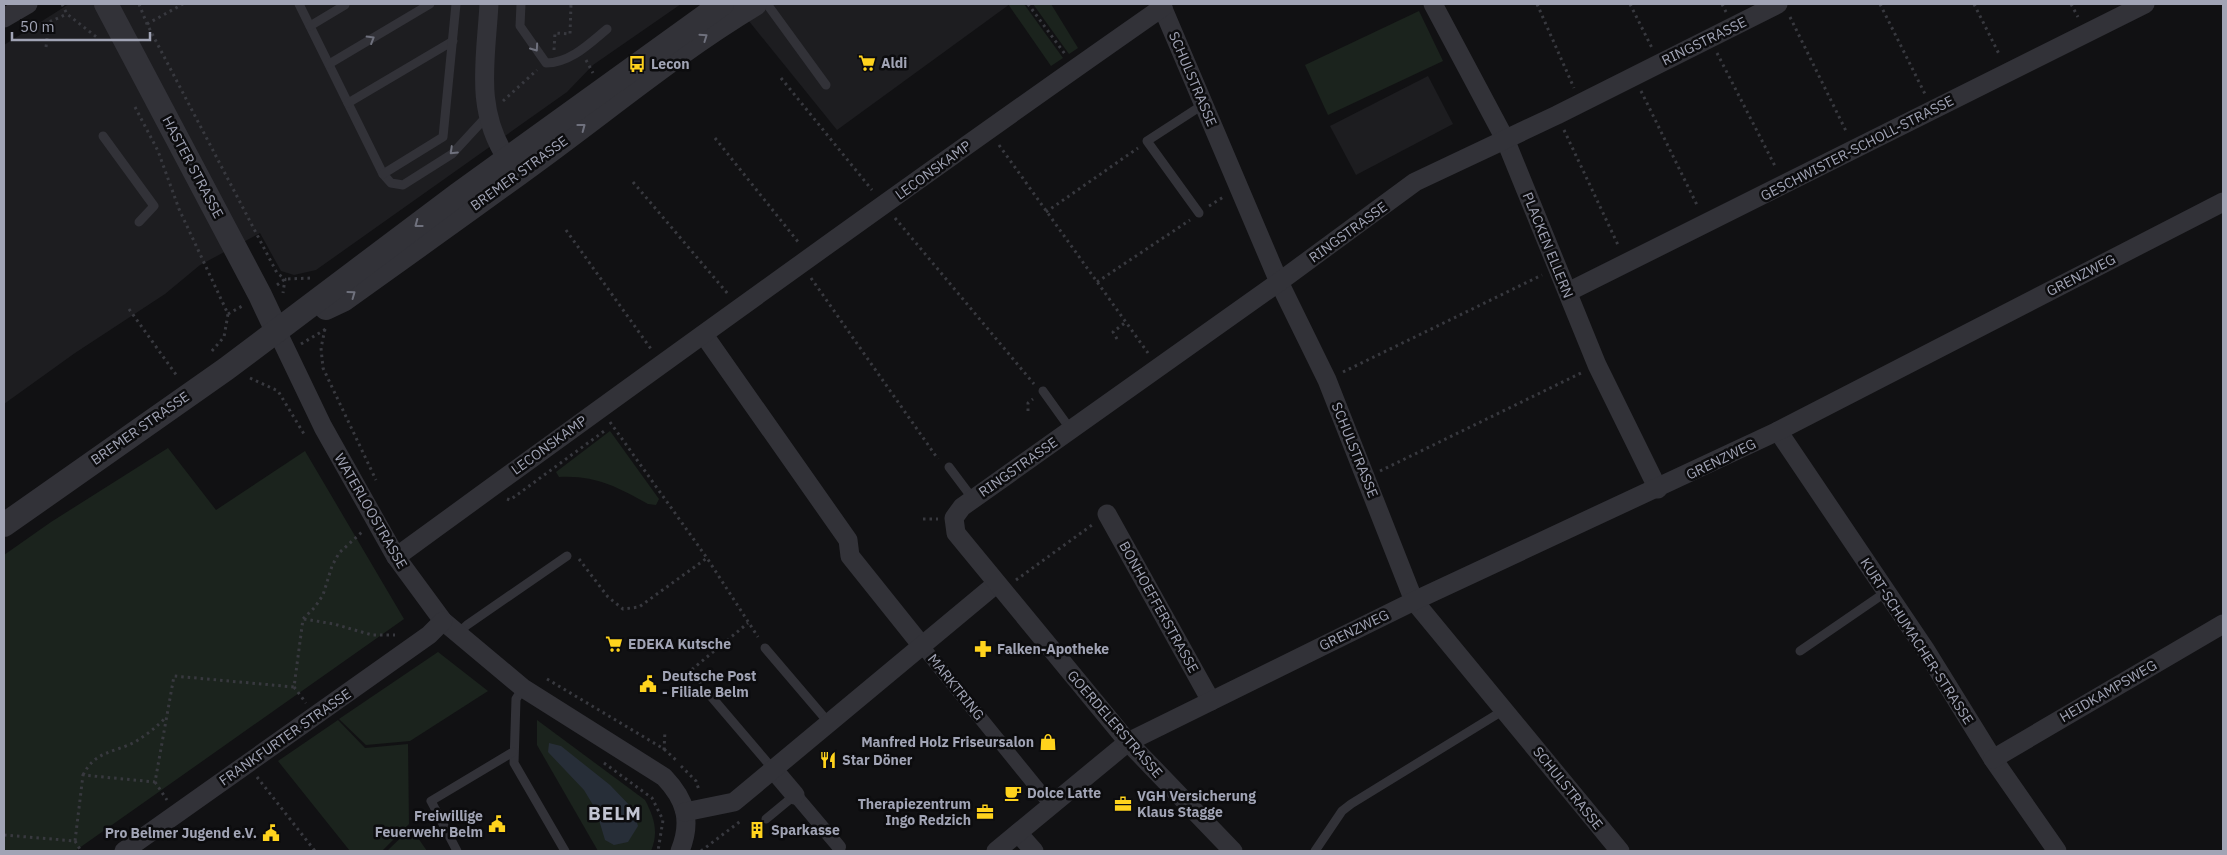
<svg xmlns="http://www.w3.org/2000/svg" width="2227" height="855" font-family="'IBM Plex Sans',sans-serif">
	<rect width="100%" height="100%" fill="#111113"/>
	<g fill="#1d1d20">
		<polygon points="69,4 681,4 593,65 567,92 316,270 294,275 281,271 260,233 200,265 165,294 75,353 4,404 4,45"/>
		<polygon points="735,4 1010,4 837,130"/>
		<polygon points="1428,76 1453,124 1356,175 1330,126"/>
	</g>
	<g fill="#1b231d">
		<polygon points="1008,4 1024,4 1063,58 1051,66"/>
		<polygon points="1033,4 1051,4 1078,48 1069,54"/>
		<polygon points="1419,11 1443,61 1328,115 1305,65"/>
		<path d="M610 431 659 499 656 505 648 504C617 487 596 475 559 477L556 472Z"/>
		<polygon points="168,448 216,510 305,451 404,619 75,851 4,851 4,555 51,522"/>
		<polygon points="438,652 488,691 410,741 366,745 339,719"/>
		<polygon points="338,720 365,748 408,744 409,824 382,851 350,851 278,761"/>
		<path d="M537 720 645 800C654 817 659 832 651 851H598L537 745Z"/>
		<polygon points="411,828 427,851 387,851"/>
	</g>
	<polygon fill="#272e38" points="549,743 561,746 610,785 633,809 638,826 628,842 614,845 605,840 596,810 584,790 548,752"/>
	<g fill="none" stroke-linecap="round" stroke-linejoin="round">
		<g stroke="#38393f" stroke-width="3" stroke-dasharray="2.5 4" stroke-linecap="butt">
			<polyline points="62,4 67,14 99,39"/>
			<polyline points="139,4 147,24 277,273 285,279 283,293"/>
			<polyline points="1028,4 1065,54"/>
			<polyline points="1537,4 1574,88"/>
			<polyline points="1630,4 1652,48"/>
			<polyline points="1722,4 1726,12"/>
			<polyline points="1880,4 1925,94"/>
			<polyline points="1974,4 2000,56"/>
			<polyline points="2071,4 2078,17"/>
			<polyline points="1790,17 1847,133"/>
			<polyline points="147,24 183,4"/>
			<polyline points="46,47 49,22 67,14"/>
			<polyline points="554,50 555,33 570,34 571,4"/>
			<polyline points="1717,53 1776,168"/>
			<polyline points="586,60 593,73"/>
			<polyline points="781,78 872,190"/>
			<polyline points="1641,91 1698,207"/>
			<polyline points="503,101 537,70"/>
			<polyline points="135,107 158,151 179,209 228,314 224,337 211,352"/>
			<polyline points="1564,130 1619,247"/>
			<polyline points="715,138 799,243"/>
			<polyline points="999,145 1148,353"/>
			<polyline points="633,182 728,294"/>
			<polyline points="1209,206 1225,196"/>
			<polyline points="1046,212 1138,148"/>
			<polyline points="895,218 1034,384"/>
			<polyline points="566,230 651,349"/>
			<polyline points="811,278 938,459"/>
			<polyline points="1097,282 1190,220"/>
			<polyline points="277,285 285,279 311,278"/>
			<polyline points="129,309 177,376"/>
			<polyline points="228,314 244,305"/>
			<polyline points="325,329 321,348 323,368 376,480"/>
			<polyline points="1117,339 1113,332 1126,322"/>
			<polyline points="301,344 326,329"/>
			<polyline points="1343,372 1542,275"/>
			<polyline points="250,378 278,391 304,434"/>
			<polyline points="1028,411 1028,403 1033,399"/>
			<polyline points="610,422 707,558 758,637"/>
			<polyline points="1380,471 1581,373"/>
			<polyline points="507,499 510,500 607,429"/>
			<polyline points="923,519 938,519"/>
			<polyline points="579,559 608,597 623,609 639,607 707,558"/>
			<polyline points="1016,580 1092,525"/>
			<polyline points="304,619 334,624 372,635 395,635"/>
			<polyline points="547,679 664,749 677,761"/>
			<polyline points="701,684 690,671 748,623"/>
			<polyline points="294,687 306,703"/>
			<polyline points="664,750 665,731"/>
			<polyline points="604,763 652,798 663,820 658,851"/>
			<polyline points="681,766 696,781 699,790"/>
			<path d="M83 775C95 751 113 753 135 742 146 735 157 727 166 717"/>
			<polyline points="257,777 315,851"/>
			<polyline points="155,782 167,800"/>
			<polyline points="4,835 75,841 83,775 155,782 174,676 294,687 303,619 315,607 323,595 332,566 339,553 362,532"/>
			<polyline points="75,841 81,851"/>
			<polyline points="701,851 742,820"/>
		</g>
		<g stroke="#323238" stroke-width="9">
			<polyline points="299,4 383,174 391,183 403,185 452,154 487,116"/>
			<path d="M521 4 520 26 546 63C570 63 589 44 607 29"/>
			<polyline points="767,4 826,85"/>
			<polyline points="310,26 345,5"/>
			<polyline points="329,64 430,4"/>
			<polyline points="348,103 453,41"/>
			<polyline points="103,136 154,206 139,222"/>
			<polyline points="383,174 443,137 456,4"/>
			<polyline points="1199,213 1147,141 1204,104"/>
			<polyline points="1043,391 1071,430"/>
			<polyline points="949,467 973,499"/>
			<polyline points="457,634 467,625 567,556"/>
			<polyline points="765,648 829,723"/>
			<polyline points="1800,651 1886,592"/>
			<polyline points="523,688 516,699 514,763 565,851"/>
			<polyline points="709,694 773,769"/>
			<polyline points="766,819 795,795"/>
			<polyline points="457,851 431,801 513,752"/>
			<polyline points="1315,851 1342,811 1351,804 1504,710"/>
		</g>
		<g stroke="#323238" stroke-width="14">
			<polyline points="922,646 1051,805"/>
			<polyline points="795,795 839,847"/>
		</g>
		<g stroke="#323238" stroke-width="19">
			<path d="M489 4C486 60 474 108 507 159"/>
			<polyline points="1161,4 1279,282 1327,380 1414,601 1620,851"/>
			<polyline points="1433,4 1505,139 1597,365 1658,489"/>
			<polyline points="4,18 28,4"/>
			<polyline points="1568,292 2145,4"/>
			<path d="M277 331 323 427 396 557 443 621 523 688 664 777C686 800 692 821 680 851"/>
			<polyline points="704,335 848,540 850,556 922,646"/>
			<polyline points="1778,431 1925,649 1993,759 2057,851"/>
			<polyline points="1107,514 1211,701"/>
			<path d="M396 557C650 372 905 187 1163 7"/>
			<polyline points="1993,759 2223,624"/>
			<polyline points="773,769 795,795"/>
			<polyline points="685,812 734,802 996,584"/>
			<polyline points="1018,833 1034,851"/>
			<polyline points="124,851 429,635 443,621"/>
			<polyline points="996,851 1128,742 1414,601 1778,431 2223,202"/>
			<polyline points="1233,851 1128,742 965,544 956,533 954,518 962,507 1279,282 1415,182 1557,115 1778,4"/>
		</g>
		<g stroke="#323238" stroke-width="24">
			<polyline points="106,4 260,295 277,331"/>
			<path d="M326 308 343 300C414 249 485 199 555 147 621 98 685 46 755 4"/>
			<polyline points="4,525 226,369 457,195 722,4"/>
		</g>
	</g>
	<defs><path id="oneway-chevron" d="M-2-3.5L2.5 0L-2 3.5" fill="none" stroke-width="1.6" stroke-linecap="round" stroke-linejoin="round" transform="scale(1.25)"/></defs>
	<g stroke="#6f717d">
		<use href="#oneway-chevron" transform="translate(704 37) rotate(-35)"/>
		<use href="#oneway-chevron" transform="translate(371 39) rotate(-31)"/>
		<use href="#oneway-chevron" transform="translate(535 48) rotate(55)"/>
		<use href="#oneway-chevron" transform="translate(582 127) rotate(-37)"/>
		<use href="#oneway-chevron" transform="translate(453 151) rotate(136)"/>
		<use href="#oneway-chevron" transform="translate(418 224) rotate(143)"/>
		<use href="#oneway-chevron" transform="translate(352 294) rotate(-36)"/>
	</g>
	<defs>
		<g id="supermarket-bare" transform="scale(1.35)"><path d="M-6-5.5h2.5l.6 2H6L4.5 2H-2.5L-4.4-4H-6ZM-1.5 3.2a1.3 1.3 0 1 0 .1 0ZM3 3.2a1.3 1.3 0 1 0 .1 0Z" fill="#ffd31d" stroke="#0c0c0e" stroke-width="2.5" paint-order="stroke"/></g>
		<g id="bus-bare" transform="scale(1.35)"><path d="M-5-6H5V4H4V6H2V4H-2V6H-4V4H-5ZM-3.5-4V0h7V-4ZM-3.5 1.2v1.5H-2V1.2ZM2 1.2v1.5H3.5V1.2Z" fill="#ffd31d" stroke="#0c0c0e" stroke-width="2.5" paint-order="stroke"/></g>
		<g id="pharmacy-bare" transform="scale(1.35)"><path d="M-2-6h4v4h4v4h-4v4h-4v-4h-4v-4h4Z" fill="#ffd31d" stroke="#0c0c0e" stroke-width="2.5" paint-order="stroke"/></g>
		<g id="civic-bare" transform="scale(1.35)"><path d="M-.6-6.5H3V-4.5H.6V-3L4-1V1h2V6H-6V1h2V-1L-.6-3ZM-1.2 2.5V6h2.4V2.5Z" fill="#ffd31d" stroke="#0c0c0e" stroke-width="2.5" paint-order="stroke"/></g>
		<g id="shop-bare" transform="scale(1.35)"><path d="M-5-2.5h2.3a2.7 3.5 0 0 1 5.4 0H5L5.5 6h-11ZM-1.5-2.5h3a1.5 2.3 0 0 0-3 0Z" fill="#ffd31d" stroke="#0c0c0e" stroke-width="2.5" paint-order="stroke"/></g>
		<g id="restaurant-bare" transform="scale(1.35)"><path d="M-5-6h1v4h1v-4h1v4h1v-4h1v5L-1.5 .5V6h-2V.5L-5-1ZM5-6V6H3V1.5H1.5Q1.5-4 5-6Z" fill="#ffd31d" stroke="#0c0c0e" stroke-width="2.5" paint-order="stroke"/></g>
		<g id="cafe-bare" transform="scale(1.35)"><path d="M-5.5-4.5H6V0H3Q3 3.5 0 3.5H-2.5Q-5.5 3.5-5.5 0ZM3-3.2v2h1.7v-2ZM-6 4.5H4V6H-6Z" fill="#ffd31d" stroke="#0c0c0e" stroke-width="2.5" paint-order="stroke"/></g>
		<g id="office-bare" transform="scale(1.35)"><path d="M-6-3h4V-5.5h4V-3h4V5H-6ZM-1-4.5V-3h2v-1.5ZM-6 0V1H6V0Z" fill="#ffd31d" stroke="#0c0c0e" stroke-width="2.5" paint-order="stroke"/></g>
		<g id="building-bare" transform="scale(1.35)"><path d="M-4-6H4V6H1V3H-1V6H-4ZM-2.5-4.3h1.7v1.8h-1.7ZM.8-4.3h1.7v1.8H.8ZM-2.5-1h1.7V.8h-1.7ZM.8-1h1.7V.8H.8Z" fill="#ffd31d" stroke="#0c0c0e" stroke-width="2.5" paint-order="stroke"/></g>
	</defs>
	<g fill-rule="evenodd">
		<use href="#supermarket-bare" x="867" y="63"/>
		<use href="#bus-bare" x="637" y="64"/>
		<use href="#supermarket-bare" x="614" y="644"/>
		<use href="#pharmacy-bare" x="983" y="649"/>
		<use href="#civic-bare" x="648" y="684"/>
		<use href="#shop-bare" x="1048" y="742"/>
		<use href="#restaurant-bare" x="828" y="760"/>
		<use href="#cafe-bare" x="1013" y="793"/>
		<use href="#office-bare" x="1123" y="804"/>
		<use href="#office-bare" x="985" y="812"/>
		<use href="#civic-bare" x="497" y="824"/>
		<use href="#building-bare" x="757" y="830"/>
		<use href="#civic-bare" x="271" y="833"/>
	</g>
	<g text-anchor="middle" stroke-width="5" stroke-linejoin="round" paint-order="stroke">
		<g font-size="14" fill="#a1a4b5" stroke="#0c0c0e">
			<text transform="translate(1704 41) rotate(-26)" y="5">RINGSTRASSE</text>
			<text transform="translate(1193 79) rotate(67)" y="5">SCHULSTRASSE</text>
			<text transform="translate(1857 148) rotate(-27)" y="5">GESCHWISTER-SCHOLL-STRASSE</text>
			<text transform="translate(193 167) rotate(62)" y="5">HASTER STRASSE</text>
			<text transform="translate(933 170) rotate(-36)" y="5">LECONSKAMP</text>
			<text transform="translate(519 173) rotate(-36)" y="5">BREMER STRASSE</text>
			<text transform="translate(1348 232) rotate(-36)" y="5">RINGSTRASSE</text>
			<text transform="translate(1548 245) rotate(68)" y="5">PLACKEN ELLERN</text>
			<text transform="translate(2081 275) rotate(-27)" y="5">GRENZWEG</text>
			<text transform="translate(140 428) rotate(-35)" y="5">BREMER STRASSE</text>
			<text transform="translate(549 445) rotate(-36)" y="5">LECONSKAMP</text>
			<text transform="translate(1355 450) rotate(68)" y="5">SCHULSTRASSE</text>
			<text transform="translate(1721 459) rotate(-26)" y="5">GRENZWEG</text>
			<text transform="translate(1018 467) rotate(-35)" y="5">RINGSTRASSE</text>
			<text transform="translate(371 511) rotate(60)" y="5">WATERLOOSTRASSE</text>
			<text transform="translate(1159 607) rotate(61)" y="5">BONHOEFFERSTRASSE</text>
			<text transform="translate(1354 630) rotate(-26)" y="5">GRENZWEG</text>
			<text transform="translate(1917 641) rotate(57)" y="5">KURT-SCHUMACHER-STRASSE</text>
			<text transform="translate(956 687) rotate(51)" y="5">MARKTRING</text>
			<text transform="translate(2108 691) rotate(-30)" y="5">HEIDKAMPSWEG</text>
			<text transform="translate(1115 724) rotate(49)" y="5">GOERDELERSTRASSE</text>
			<text transform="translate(285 737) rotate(-35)" y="5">FRANKFURTER STRASSE</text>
			<text transform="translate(1568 788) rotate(51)" y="5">SCHULSTRASSE</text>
		</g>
		<g font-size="14" font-weight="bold" fill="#a1a4b5" stroke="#0c0c0e" text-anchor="start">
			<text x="881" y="68">Aldi</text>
			<text x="651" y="69">Lecon</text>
			<text x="628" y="649">EDEKA Kutsche</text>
			<text x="997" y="654">Falken-Apotheke</text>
			<text x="662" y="681">Deutsche Post<tspan x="662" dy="16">- Filiale Belm</tspan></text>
			<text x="1034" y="747" text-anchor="end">Manfred Holz Friseursalon</text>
			<text x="842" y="765">Star Döner</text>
			<text x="1027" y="798">Dolce Latte</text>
			<text x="1137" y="801">VGH Versicherung<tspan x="1137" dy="16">Klaus Stagge</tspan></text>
			<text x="971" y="809" text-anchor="end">Therapiezentrum<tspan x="971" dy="16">Ingo Redzich</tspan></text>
			<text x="483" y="821" text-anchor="end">Freiwillige<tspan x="483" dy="16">Feuerwehr Belm</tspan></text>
			<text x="771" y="835">Sparkasse</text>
			<text x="257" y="838" text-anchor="end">Pro Belmer Jugend e.V.</text>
		</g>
		<g font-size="19" font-weight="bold" letter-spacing="1" fill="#c2c4d1" stroke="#0c0c0e">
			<text x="615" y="820">BELM</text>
		</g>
	</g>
	<rect width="2227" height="855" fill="none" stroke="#a1a4b5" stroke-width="10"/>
	<path d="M12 32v8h138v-8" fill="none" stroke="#a1a4b5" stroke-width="2.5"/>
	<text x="20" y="32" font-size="15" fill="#a1a4b5" stroke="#0c0c0e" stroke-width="4" paint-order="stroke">50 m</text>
</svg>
